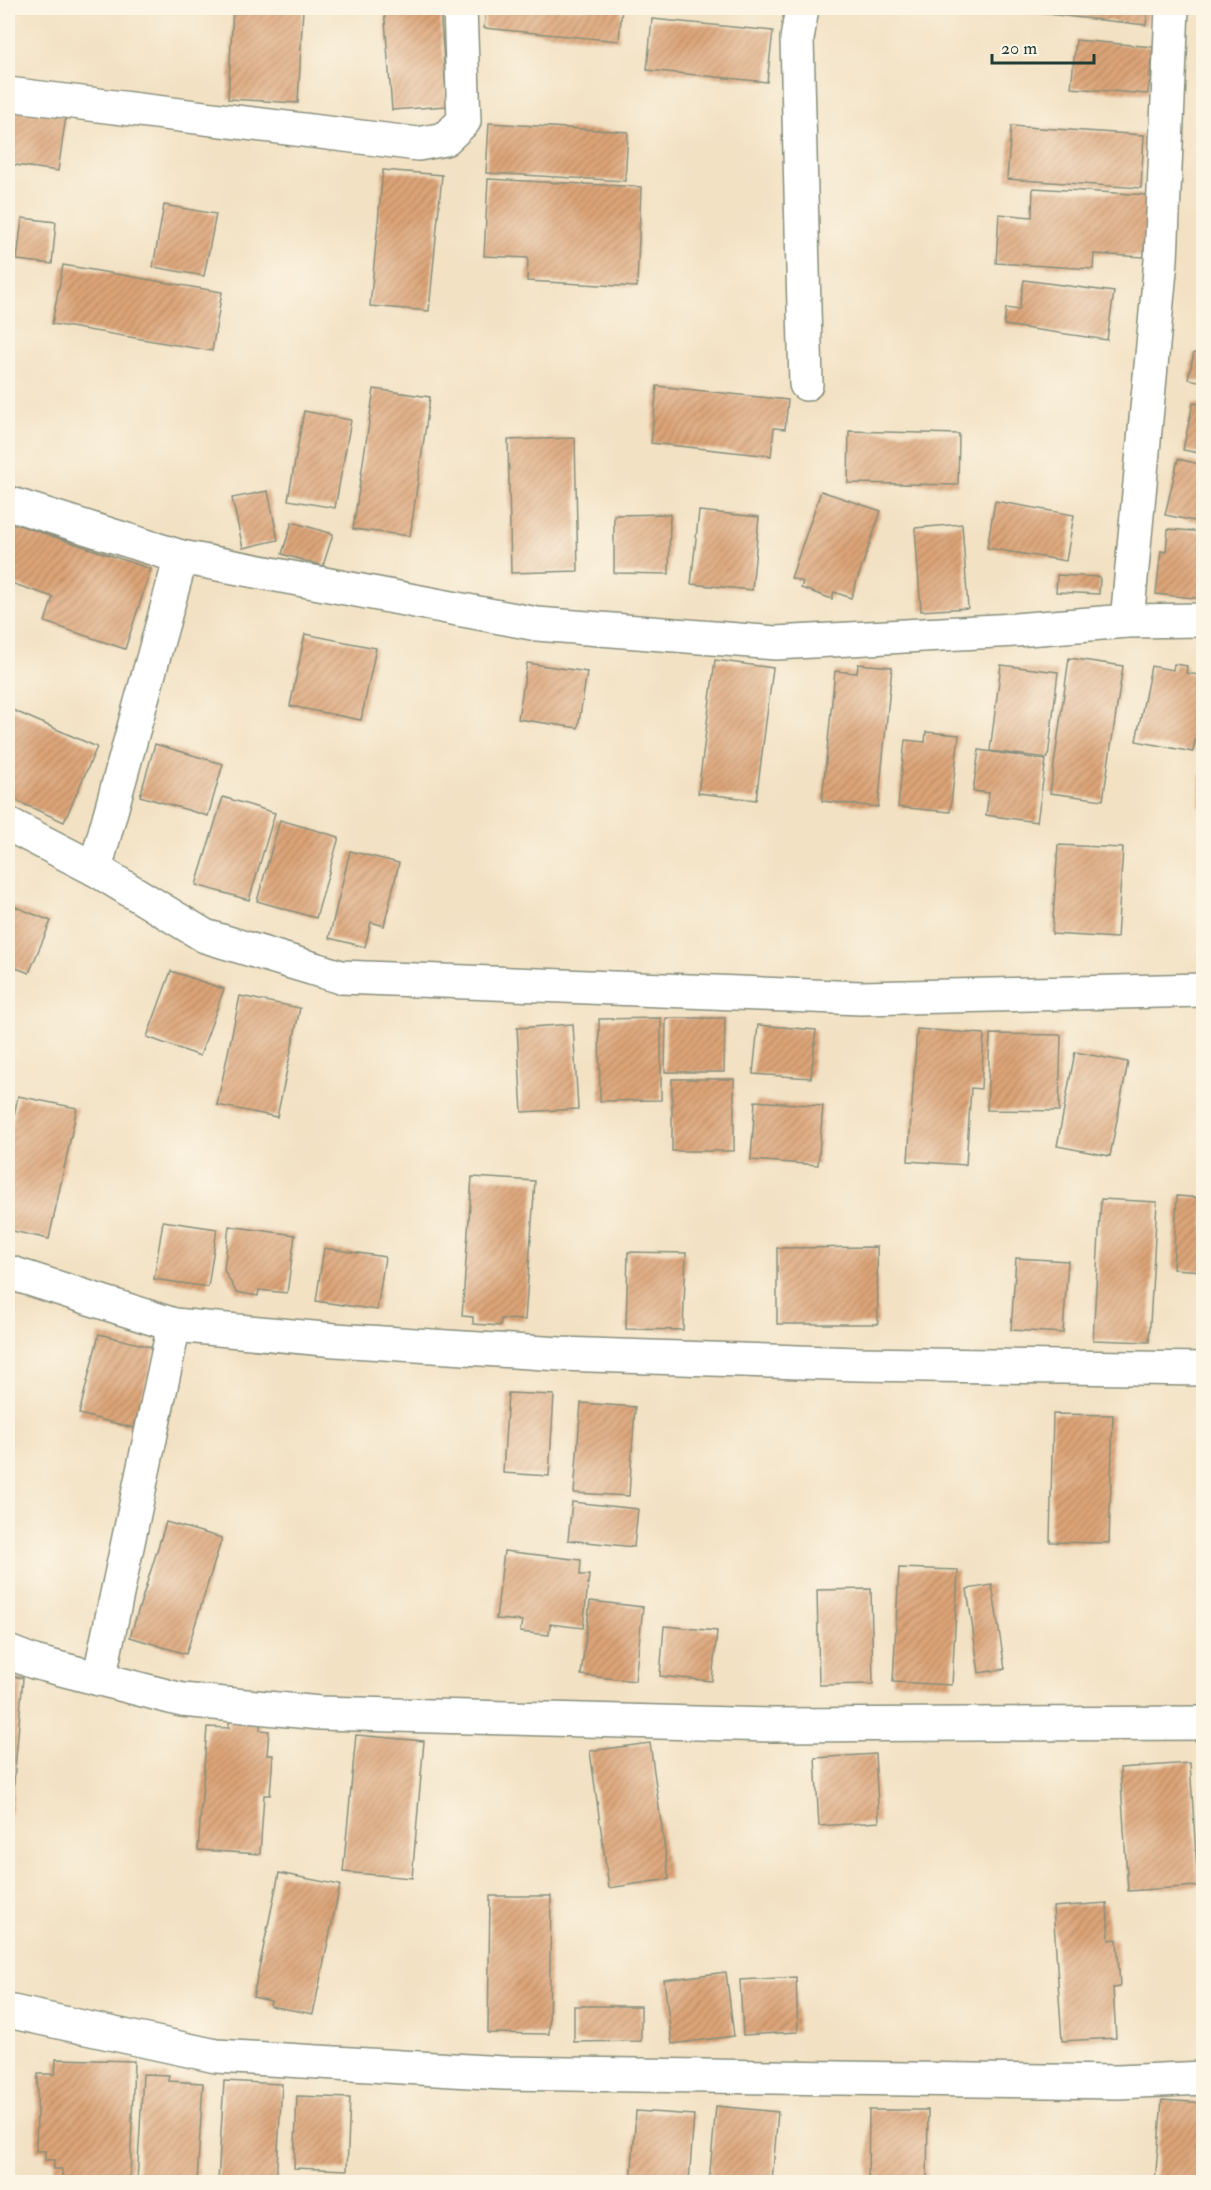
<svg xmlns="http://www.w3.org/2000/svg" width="1211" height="2190" font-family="'IM FELL Double Pica',serif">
	<defs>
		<pattern id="building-hatch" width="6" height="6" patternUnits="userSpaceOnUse" patternTransform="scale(1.5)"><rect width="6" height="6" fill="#dda478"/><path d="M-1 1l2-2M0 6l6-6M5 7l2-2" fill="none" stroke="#b38763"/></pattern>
	</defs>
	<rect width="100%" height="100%" fill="#fcf5e5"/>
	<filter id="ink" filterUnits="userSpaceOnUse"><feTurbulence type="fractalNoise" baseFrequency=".0167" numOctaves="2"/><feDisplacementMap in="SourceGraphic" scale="12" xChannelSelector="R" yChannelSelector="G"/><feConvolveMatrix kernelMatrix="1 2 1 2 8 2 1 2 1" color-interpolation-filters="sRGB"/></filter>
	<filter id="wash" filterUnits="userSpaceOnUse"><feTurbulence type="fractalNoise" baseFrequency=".008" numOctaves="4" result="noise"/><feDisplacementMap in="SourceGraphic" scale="24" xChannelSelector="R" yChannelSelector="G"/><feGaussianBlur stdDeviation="1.35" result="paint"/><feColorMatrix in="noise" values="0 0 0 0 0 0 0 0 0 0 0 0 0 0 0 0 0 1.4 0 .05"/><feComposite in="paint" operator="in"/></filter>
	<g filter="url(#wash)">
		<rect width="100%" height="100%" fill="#f2e1c3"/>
		<g id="blocks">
			<g fill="url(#building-hatch)">
				<polygon points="233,8 303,8 298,103 228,99"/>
				<polygon points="384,8 440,8 447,106 392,110"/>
				<polygon points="486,8 622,8 619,41 484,28"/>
				<polygon points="1029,8 1148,8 1146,25 1029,12"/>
				<polygon points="652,19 773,31 767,82 647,70"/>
				<polygon points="1076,40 1153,47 1148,94 1071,88"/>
				<polygon points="8,108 66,116 58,171 8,164"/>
				<polygon points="489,123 628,132 625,181 486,173"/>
				<polygon points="1011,126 1144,135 1141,188 1007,179"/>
				<polygon points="383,170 442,175 429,311 370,306"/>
				<polygon points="488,179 641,187 637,287 527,281 528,258 484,256"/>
				<polygon points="1033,188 1148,195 1144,257 1094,254 1093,269 996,263 999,214 1032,217"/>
				<polygon points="164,205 216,214 204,276 153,267"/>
				<polygon points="22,218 56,222 52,264 17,260"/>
				<polygon points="63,265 222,292 212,351 52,324"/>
				<polygon points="1024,280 1114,292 1107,340 1004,325 1006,308 1019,310"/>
				<polygon points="1194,353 1204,355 1204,382 1188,379"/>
				<polygon points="657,386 788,400 785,429 774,428 771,456 651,443"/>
				<polygon points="374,389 430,397 410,536 353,529"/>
				<polygon points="1193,403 1204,405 1204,454 1183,450"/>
				<polygon points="304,411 351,420 335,508 288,500"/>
				<polygon points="849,431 959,434 958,485 848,483"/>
				<polygon points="575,438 578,571 511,573 508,440"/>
				<polygon points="1178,459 1204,465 1204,523 1165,515"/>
				<polygon points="268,491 278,540 243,548 232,498"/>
				<polygon points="821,491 881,511 851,598 834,592 832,599 801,588 803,582 791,578"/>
				<polygon points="995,501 1074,515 1066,561 987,548"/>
				<polygon points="699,511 759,517 752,590 691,584"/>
				<polygon points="670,514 669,574 614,573 614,515"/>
				<polygon points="10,522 151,569 125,649 45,622 53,597 8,582 8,530"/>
				<polygon points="292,522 333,534 323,566 282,554"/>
				<polygon points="962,524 968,608 921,611 915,528"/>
				<polygon points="1168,529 1204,532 1204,599 1156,594 1161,551 1166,552"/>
				<polygon points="1057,575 1100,577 1099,594 1056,592"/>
				<polygon points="305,634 376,648 361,720 290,706"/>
				<polygon points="1069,658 1123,666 1103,800 1050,793"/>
				<polygon points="715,660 773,668 756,800 698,793"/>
				<polygon points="527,663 587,672 578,728 518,719"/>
				<polygon points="858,664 892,667 878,807 822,801 835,671 857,673"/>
				<polygon points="1174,664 1187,666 1186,673 1204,676 1204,695 1193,752 1136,741 1151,666 1173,670"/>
				<polygon points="1001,665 1058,672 1048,758 990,751"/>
				<polygon points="8,708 97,747 64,822 8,797"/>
				<polygon points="926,732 959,735 950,812 898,807 905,740 925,742"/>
				<polygon points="155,744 223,764 208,816 140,796"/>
				<polygon points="979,750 1046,760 1037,822 986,815 989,793 973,791"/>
				<polygon points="1200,774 1204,774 1204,808 1199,807"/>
				<polygon points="223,797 275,813 249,900 196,885"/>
				<polygon points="280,820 339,837 316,918 257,901"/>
				<polygon points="1058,845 1123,848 1117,938 1052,934"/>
				<polygon points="350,851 399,863 384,926 371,922 365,947 329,938"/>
				<polygon points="8,904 51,921 29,973 8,965"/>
				<polygon points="171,971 224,989 200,1056 147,1037"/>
				<polygon points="240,996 300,1008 277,1117 217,1105"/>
				<polygon points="661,1018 661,1100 600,1101 599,1019"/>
				<polygon points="666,1018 725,1018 724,1072 665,1072"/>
				<polygon points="573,1024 578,1109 522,1112 517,1028"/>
				<polygon points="758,1025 816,1030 811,1078 753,1074"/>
				<polygon points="917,1029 984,1034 981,1089 971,1088 966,1165 908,1161"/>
				<polygon points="990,1034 1061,1035 1059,1111 987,1110"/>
				<polygon points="1075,1052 1128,1062 1110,1156 1057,1146"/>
				<rect x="672" y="1079" width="62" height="72"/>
				<polygon points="18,1096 77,1108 49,1239 8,1230 8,1145"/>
				<polygon points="755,1101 823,1106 818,1165 751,1160"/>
				<polygon points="472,1177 535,1181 525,1320 501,1319 500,1326 473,1324 473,1317 462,1316"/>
				<polygon points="1177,1196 1204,1198 1204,1271 1173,1269"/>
				<polygon points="1101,1199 1157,1202 1149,1342 1093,1340"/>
				<polygon points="163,1221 217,1229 208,1287 154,1279"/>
				<polygon points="229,1226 295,1235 287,1293 259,1290 258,1296 236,1292 224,1270"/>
				<polygon points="877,1247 878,1324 777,1324 777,1248"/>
				<polygon points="324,1248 385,1257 377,1310 316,1301"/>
				<polygon points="628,1252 686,1253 683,1330 626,1329"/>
				<polygon points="1016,1258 1068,1261 1063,1333 1011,1330"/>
				<polygon points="99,1334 155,1348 134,1428 79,1414"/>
				<polygon points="508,1393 554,1395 549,1476 503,1473"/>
				<polygon points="581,1403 635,1407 629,1496 574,1493"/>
				<polygon points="1053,1414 1113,1415 1109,1543 1050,1542"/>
				<polygon points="572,1502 638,1509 634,1547 568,1540"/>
				<polygon points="166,1522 222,1538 186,1654 130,1637"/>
				<polygon points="504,1551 581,1560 580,1575 589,1575 583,1628 550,1624 549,1635 520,1632 522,1621 496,1619"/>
				<polygon points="899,1568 958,1570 952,1685 893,1682"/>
				<polygon points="992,1585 1005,1669 979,1673 967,1589"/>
				<polygon points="871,1589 873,1684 819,1685 817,1590"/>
				<polygon points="590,1601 643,1607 635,1681 581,1675"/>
				<polygon points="664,1626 717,1631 712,1681 660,1676"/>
				<polygon points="8,1676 23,1678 11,1814 8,1813"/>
				<polygon points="229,1721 260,1724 260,1730 269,1731 267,1755 273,1755 270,1795 264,1795 260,1854 198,1850 207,1727 229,1728"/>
				<polygon points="356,1735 424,1741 412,1878 343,1872"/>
				<polygon points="650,1743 669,1879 609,1888 590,1751"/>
				<polygon points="875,1754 879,1822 819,1826 815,1758"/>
				<polygon points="1190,1763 1198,1886 1128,1891 1120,1768"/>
				<polygon points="279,1873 340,1885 313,2014 270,2006 271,2001 253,1997"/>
				<polygon points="490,1896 551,1896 549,2034 488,2033"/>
				<polygon points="1107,1903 1109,1940 1117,1939 1120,1987 1113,1988 1116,2038 1062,2041 1053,1907"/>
				<polygon points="726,1972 734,2036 672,2044 664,1980"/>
				<polygon points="796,1977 798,2032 743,2035 740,1980"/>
				<polygon points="574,2006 641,2006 641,2041 574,2042"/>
				<polygon points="56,2059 134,2061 130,2179 62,2177 62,2169 54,2169 54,2160 45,2160 45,2151 36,2151 38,2074 55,2074"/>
				<polygon points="143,2074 169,2075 168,2081 203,2083 197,2182 137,2182"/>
				<polygon points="224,2081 282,2084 276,2182 218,2182"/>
				<polygon points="297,2096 350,2098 347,2170 294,2168"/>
				<polygon points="1162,2100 1204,2103 1204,2182 1155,2182"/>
				<polygon points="716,2106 778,2112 772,2182 709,2182"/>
				<polygon points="869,2110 928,2110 927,2182 868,2182"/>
				<polygon points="636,2111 694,2115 689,2182 631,2182"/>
			</g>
		</g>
	</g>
	<g filter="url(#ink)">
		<use href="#blocks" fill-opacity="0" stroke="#888f7c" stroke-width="1.5"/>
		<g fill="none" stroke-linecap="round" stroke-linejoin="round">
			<g stroke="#888f7c" stroke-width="36">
				<g id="street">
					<polyline points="802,8 797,39 806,384"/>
					<polyline points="8,94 418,144 445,139 464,121 460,8"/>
					<polyline points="8,503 181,557 537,624 776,643 1015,630 1127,621 1204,620"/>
					<polyline points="1127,621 1161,260 1172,8"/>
					<polyline points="8,824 95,869 205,936 341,977 861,998 1204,990"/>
					<polyline points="95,869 181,557"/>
					<polyline points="8,1272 174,1325 335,1340 560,1354 858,1364 1204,1369"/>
					<polyline points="8,1652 34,1662 182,1700 320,1713 772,1725 1204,1723"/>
					<polyline points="99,1679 174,1325"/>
					<polyline points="8,2011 216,2056 503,2073 1118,2082 1204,2078"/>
				</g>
			</g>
			<use href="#street" stroke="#fff" stroke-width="33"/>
		</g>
	</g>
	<rect width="1211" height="2190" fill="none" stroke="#fcf5e5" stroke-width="30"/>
	<path d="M992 54v9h102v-9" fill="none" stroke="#1f3d34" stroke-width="3"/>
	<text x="1001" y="54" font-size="18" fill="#1f3d34" stroke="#fcf5e5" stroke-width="4.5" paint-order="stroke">20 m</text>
</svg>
